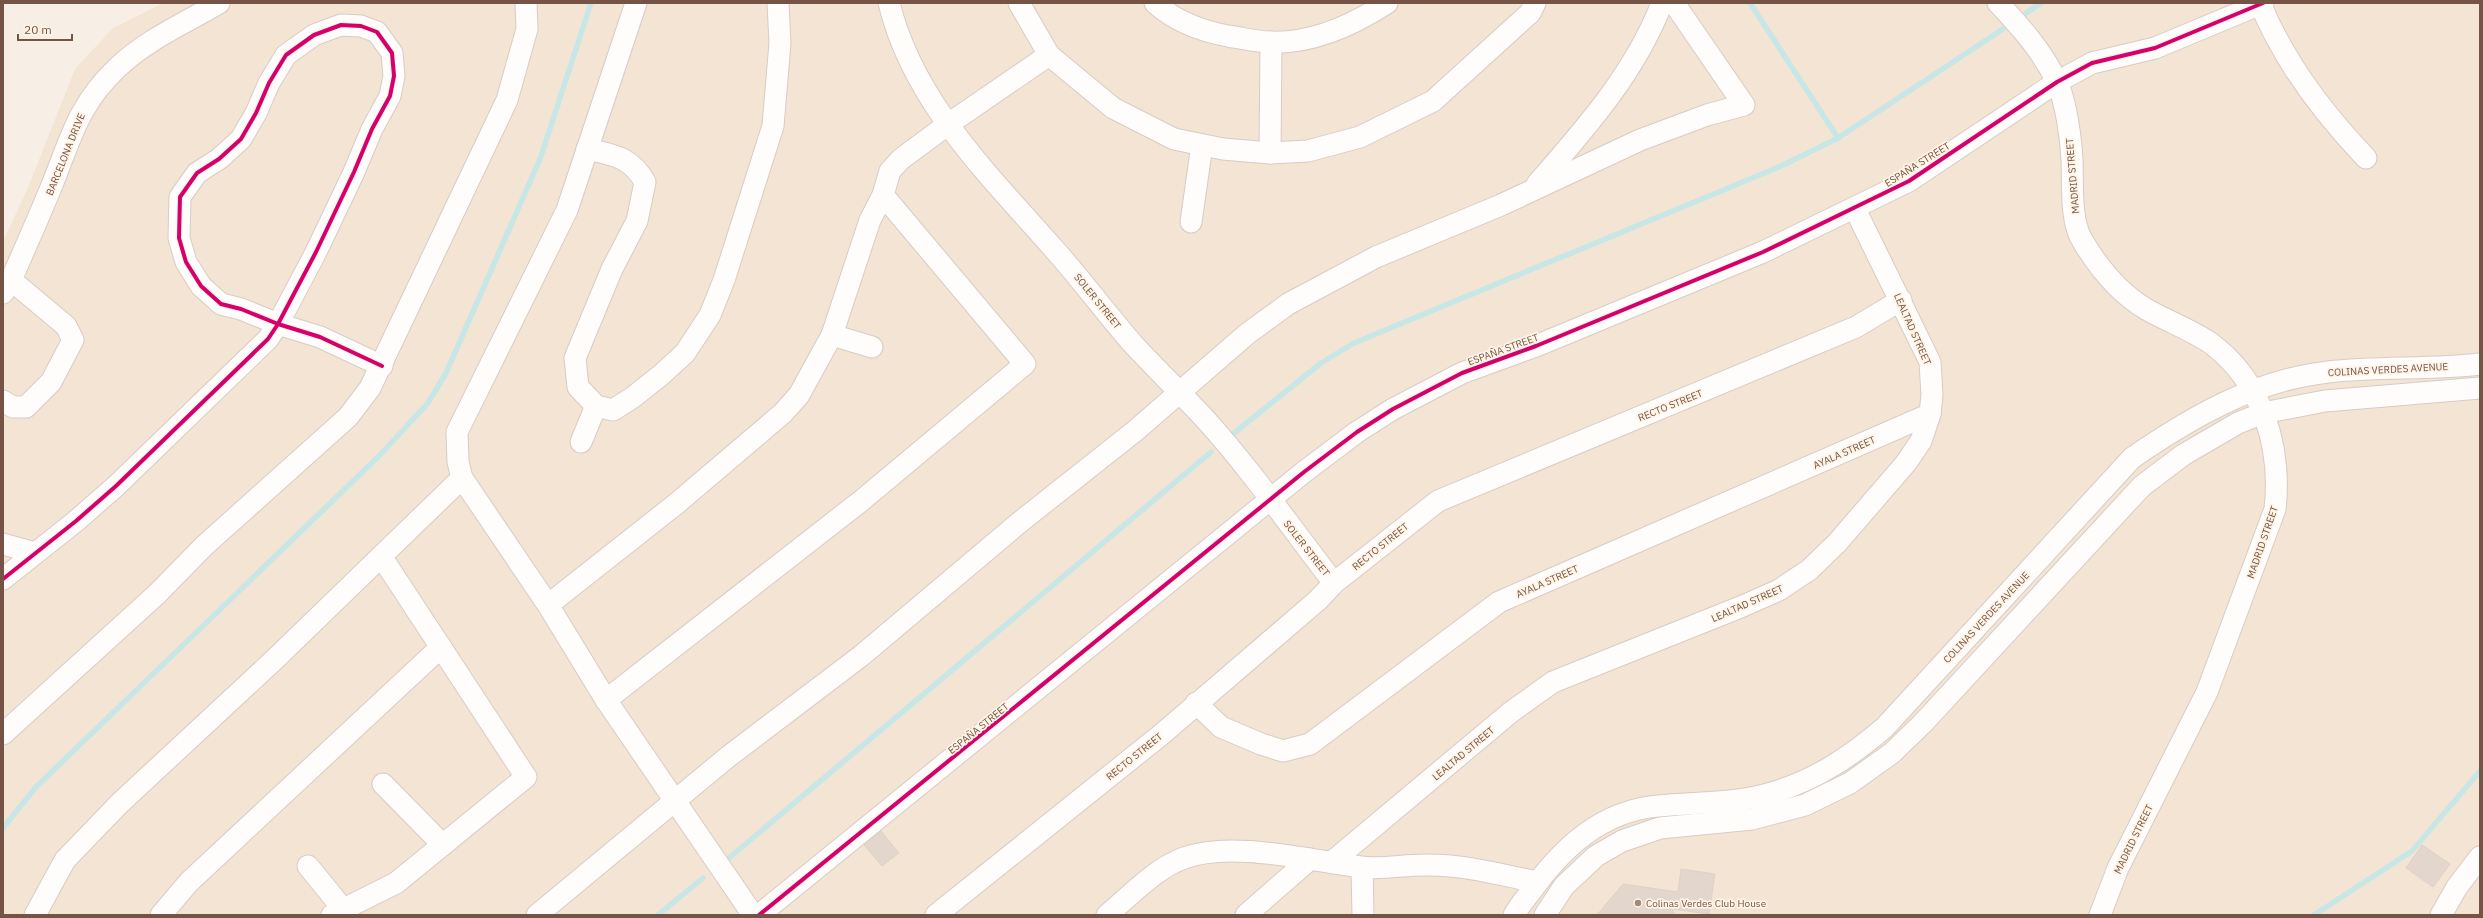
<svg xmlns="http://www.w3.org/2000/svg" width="2483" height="918" font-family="'IBM Plex Sans',sans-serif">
	<rect width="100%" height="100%" fill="#f7efe5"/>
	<polygon fill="#f3e4d4" points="163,3 2480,3 2480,915 3,915 3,241 27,190 75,69 113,28"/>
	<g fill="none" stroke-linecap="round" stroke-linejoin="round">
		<g stroke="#c7e7e7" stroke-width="5.5">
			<polyline points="1750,3 1838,138"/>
			<polyline points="2026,13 2041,3"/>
			<polyline points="1233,434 1321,363 1354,343 1779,167 1838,138 2003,29"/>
			<polyline points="3,828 36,787 379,456 428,403 446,373 540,159 591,3"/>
			<polyline points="729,858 1211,452"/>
			<polyline points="658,915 703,878"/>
			<polyline points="2314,915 2412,851 2480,771"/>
		</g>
	</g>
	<g fill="#e3d6cd" stroke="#e0d1c8">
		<polygon points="881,831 899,853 882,866 864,845"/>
		<polygon points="2422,845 2450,864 2433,887 2406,868"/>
		<polygon points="1681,869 1715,874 1709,914 1672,909 1675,915 1597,915 1623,884 1678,892"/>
	</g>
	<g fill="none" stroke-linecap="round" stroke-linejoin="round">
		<g stroke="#d8ccc4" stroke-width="23">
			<g id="minor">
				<polyline points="636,3 567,210 457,432 458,462 462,478 548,605 606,700 753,915"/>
				<path d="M889 3C913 102 989 175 1054 249 1081 279 1105 312 1132 343 1156 369 1182 394 1206 420 1252 471 1292 529 1334 583"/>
				<polyline points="1019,3 1049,55 1113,108 1174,139 1223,149 1270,153 1308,151 1360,137 1433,101 1530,13 1535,3"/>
				<path d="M1155 3C1176 22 1201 31 1228 36 1242 38 1257 42 1270 42 1312 44 1353 25 1387 3"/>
				<path d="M1998 3C2020 26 2043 52 2057 82 2066 101 2071 139 2072 160 2073 183 2070 220 2082 240 2098 267 2119 293 2146 309 2167 321 2189 329 2209 342 2262 380 2282 447 2275 509L2207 692 2118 868 2100 915"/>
				<path d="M2260 3C2284 62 2322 112 2366 158"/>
				<path d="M587 149C614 155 631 157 645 182L637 221 612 269 575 358 578 387 596 406 613 410 632 398 661 375 685 353 710 315 724 280 773 126 780 43 778 3"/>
				<polyline points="1270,153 1271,42"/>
				<path d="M1537 184C1585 129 1635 73 1662 3"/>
				<polyline points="1191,222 1202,145"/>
				<path d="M3 293 11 280C25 248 39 217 52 185 71 138 78 105 117 68 146 40 185 23 219 3"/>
				<polyline points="832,335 872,347"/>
				<polyline points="3,401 13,407 26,407 51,382 73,340 66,326 11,280"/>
				<polyline points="581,442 596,406"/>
				<polyline points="3,544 35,553"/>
				<polyline points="3,579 76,521 116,486 268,339 278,324 316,252 354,172 372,129 390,96 394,76 392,53 377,32 361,26 341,25 314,35 286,55 269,83 256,113 241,139 219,159 197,173 180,197 179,238 186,262 201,286 221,304 241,309 278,324 320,337 382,366"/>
				<polyline points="548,605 676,504 783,413 799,395 832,335 870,220 883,195 890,171 901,159 947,125 1049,55"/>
				<polyline points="606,700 861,501 1025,364 883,195"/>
				<polyline points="1196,703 1221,727 1261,744 1283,751 1310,744 1499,602 1930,414"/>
				<polyline points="3,734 157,594 204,546 348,417 370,388 507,100 527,29 526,3"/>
				<polyline points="383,784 443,845"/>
				<polyline points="1333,861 1511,712 1553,682 1743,606 1779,590 1809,570 1837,543 1906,463 1921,441 1930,414 1932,395 1930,362 1855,209"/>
				<polyline points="308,866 343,909"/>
				<polyline points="1362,868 1363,915"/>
				<polyline points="35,915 65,860 120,803 273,661 462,478"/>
				<polyline points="161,915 189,882 441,647"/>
				<polyline points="332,915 396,883 526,777 381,556"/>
				<polyline points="537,915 729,756 861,656 1020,522 1135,431 1247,334 1288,304 1376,257 1501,205 1640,140 1707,115 1744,105 1674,3"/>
				<polyline points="759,915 1304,472 1357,432 1393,409 1462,373 1536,346 1763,252 1909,181 2057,82 2092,63 2155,48 2263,3"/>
				<polyline points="936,915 1162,734 1318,600 1334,583 1438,501 1856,327 1901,300"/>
				<path d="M1107 915C1130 896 1156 868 1184 858 1232 840 1310 861 1361 867 1383 870 1407 864 1430 865 1466 865 1502 875 1537 882"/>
				<polyline points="1246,915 1310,859"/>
				<path d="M1514 915C1519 906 1526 898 1532 890 1563 847 1602 811 1658 806 1698 802 1737 804 1775 792 1817 779 1851 756 1884 728L2132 458C2190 418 2255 380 2328 372 2378 366 2430 370 2480 364"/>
				<polyline points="1545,915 1564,886 1596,856 1622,841 1660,828 1752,819 1805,805 1850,783 1892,753 1923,723 2142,486 2183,455 2238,423 2263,413 2325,401 2480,388"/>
				<polyline points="2441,915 2457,887 2480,857"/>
			</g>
		</g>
		<use href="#minor" stroke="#fefdfb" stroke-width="21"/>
		<g stroke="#fff4e6" stroke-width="6">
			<g id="cycleway">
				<polyline points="3,579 76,521 116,486 268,339 278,324 316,252 354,172 372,129 390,96 394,76 392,53 377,32 361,26 341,25 314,35 286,55 269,83 256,113 241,139 219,159 197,173 180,197 179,238 186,262 201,286 221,304 241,309 278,324 320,337 382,366"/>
				<polyline points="759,915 1304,472 1357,432 1393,409 1462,373 1536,346 1763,252 1909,181 2057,82 2092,63 2155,48 2263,3"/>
			</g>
		</g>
		<use href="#cycleway" stroke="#d6006c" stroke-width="4"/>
	</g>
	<circle fill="#a28a7d" stroke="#fff4e6" stroke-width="1.5" cx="1638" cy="903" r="4"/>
	<g text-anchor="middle" stroke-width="3.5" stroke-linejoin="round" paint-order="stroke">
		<g font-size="10" fill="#755445" stroke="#fff4e6">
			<text transform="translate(65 154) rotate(-68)" y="4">BARCELONA DRIVE</text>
			<text transform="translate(1917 164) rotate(-32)" y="4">ESPAÑA STREET</text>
			<text transform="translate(2072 176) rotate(-95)" y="4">MADRID STREET</text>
			<text transform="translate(1098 301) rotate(51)" y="4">SOLER STREET</text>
			<text transform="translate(1913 329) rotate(66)" y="4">LEALTAD STREET</text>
			<text transform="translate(1503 349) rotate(-20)" y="4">ESPAÑA STREET</text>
			<text transform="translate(2388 369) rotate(-3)" y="4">COLINAS VERDES AVENUE</text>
			<text transform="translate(1670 405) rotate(-22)" y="4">RECTO STREET</text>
			<text transform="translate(1844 452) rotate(-24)" y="4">AYALA STREET</text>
			<text transform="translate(2262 542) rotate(-71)" y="4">MADRID STREET</text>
			<text transform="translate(1380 546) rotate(-39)" y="4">RECTO STREET</text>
			<text transform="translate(1307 548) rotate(52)" y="4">SOLER STREET</text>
			<text transform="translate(1547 581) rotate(-24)" y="4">AYALA STREET</text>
			<text transform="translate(1747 603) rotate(-24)" y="4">LEALTAD STREET</text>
			<text transform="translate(1986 617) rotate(-47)" y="4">COLINAS VERDES AVENUE</text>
			<text transform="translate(978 728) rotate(-39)" y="4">ESPAÑA STREET</text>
			<text transform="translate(1463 753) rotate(-40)" y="4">LEALTAD STREET</text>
			<text transform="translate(1134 756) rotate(-39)" y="4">RECTO STREET</text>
			<text transform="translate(2133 839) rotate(-64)" y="4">MADRID STREET</text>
		</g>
		<g font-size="10" fill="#755445" stroke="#fff4e6" text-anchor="start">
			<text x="1646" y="907">Colinas Verdes Club House</text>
		</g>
	</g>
	<rect width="2483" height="918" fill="none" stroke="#755445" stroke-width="8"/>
	<path d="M18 34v6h54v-6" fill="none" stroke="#755445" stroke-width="2"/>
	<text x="24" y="34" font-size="12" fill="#755445" stroke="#fff4e6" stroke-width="3" paint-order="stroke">20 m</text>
</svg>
